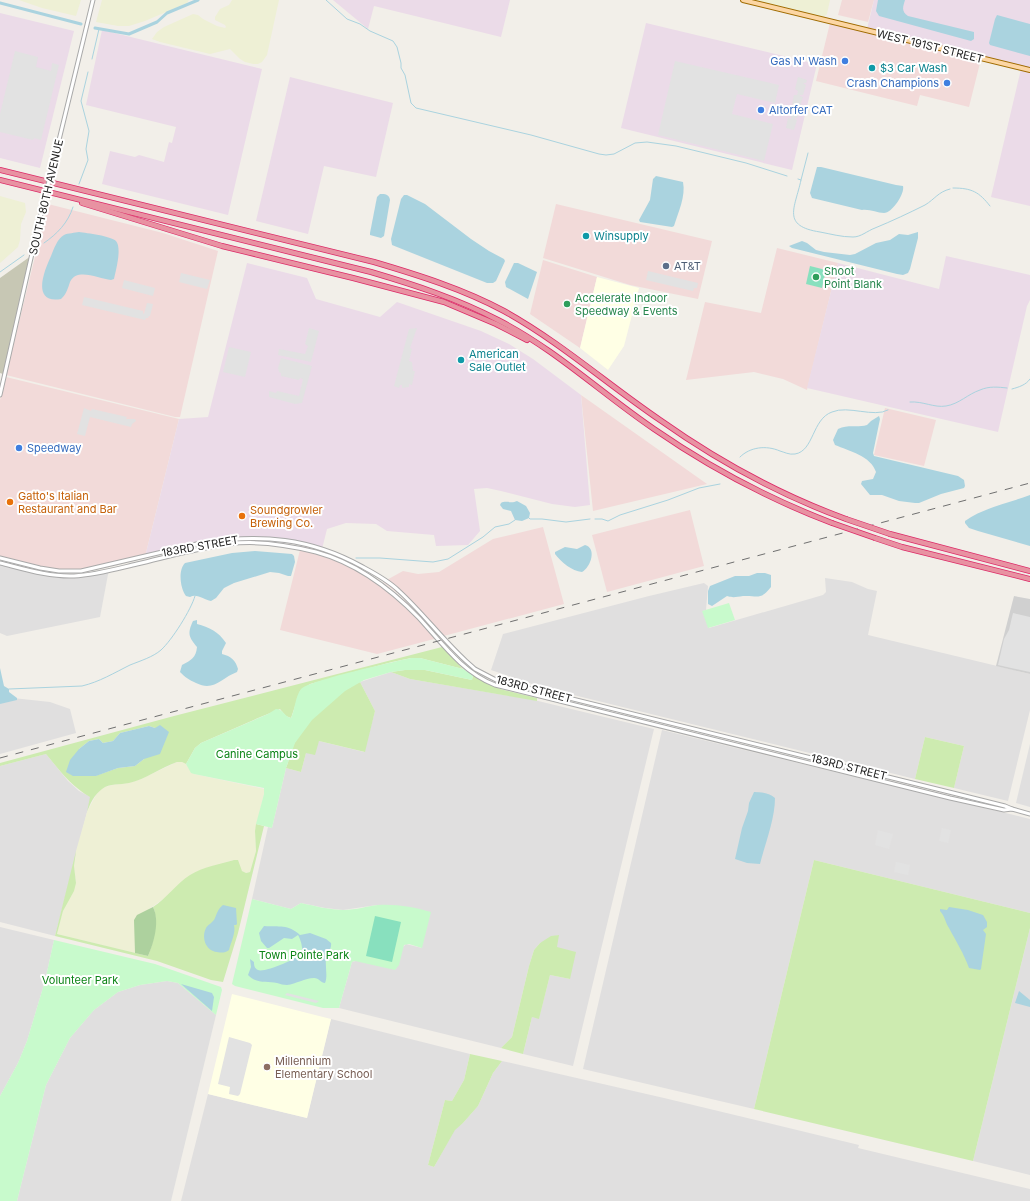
<svg xmlns="http://www.w3.org/2000/svg" width="1030" height="1201" font-family="Inter,sans-serif">
	<rect width="100%" height="100%" fill="#f2efe9"/>
	<g fill="#e0dfdf">
		<polygon points="0,561 53,574 77,575 109,569 100,617 7,636 0,633"/>
		<polygon points="825,578 852,582 868,589 877,591 868,635 1030,674 1030,710 1008,801 954,788 964,746 925,737 915,779 541,687 491,670 503,634 649,596 704,583 708,586 706,610 703,611 709,628 823,595 826,592"/>
		<polygon points="391,672 410,679 534,700 654,729 573,1066 523,1054 532,1017 539,1018 550,975 570,979 556,947 558,935 540,943 534,950 529,966 512,1037 501,1048 339,1008 352,962 403,947 406,944 422,948 377,905 343,910 325,908 301,903 291,909 252,899 268,827 272,828 286,768 301,772 306,753 319,741 364,752 375,711 360,682"/>
		<polygon points="13,698 50,702 70,709 76,733 0,754 0,702"/>
		<polygon points="662,730 1030,819 1030,913 814,860 754,1109 583,1069"/>
		<polygon points="1030,744 1030,807 1016,803"/>
		<polygon points="46,754 68,781 79,791 91,797 55,936 0,922 0,766"/>
		<polygon points="0,927 54,940 45,981 27,1041 18,1063 0,1096"/>
		<polygon points="1030,928 1030,1175 973,1161"/>
		<polygon points="167,981 178,983 216,1015 171,1201 17,1201 46,1085 70,1038 94,1010 118,992 140,985"/>
		<polygon points="331,1019 470,1054 464,1080 452,1101 445,1100 428,1165 434,1167 455,1129 463,1123 478,1106 493,1073 502,1061 664,1098 859,1145 858,1148 1030,1189 1030,1201 181,1201 208,1094 307,1118"/>
	</g>
	<g fill="#f2dad9">
		<polygon points="842,0 874,0 868,22 838,15"/>
		<polygon points="830,23 981,59 969,107 920,95 917,106 816,81"/>
		<polygon points="48,204 163,233 218,251 180,417 175,417 6,375"/>
		<polygon points="556,204 712,241 698,299 630,285 543,258"/>
		<polygon points="777,248 838,263 807,390 783,379 754,372 686,380 705,302 761,313"/>
		<polygon points="543,260 597,277 580,348 530,314"/>
		<polygon points="6,377 179,419 145,557 83,571 56,572 0,558 0,400"/>
		<polygon points="581,395 707,484 593,511"/>
		<polygon points="885,408 936,420 924,466 874,455"/>
		<polygon points="690,510 704,566 607,592 592,535"/>
		<polygon points="543,527 564,604 440,637 409,602 383,582 403,571 418,574 439,572 493,539"/>
		<polygon points="301,546 312,548 335,555 358,567 379,581 408,603 438,638 377,654 280,630"/>
	</g>
	<g fill="#ebdbe8">
		<polygon points="333,0 510,0 501,37 374,6 368,29"/>
		<polygon points="874,0 1030,0 1030,69 867,29"/>
		<polygon points="0,13 74,31 40,168 0,158"/>
		<polygon points="646,23 817,64 792,170 621,128"/>
		<polygon points="102,30 262,69 228,215 102,184 110,151 135,157 139,155 164,162 169,142 172,143 176,127 86,105"/>
		<polygon points="1021,69 1030,71 1030,206 991,197"/>
		<polygon points="290,77 393,103 376,177 324,166 308,234 256,221"/>
		<polygon points="946,256 1030,275 1030,300 1027,306 998,432 807,388 838,263 939,289"/>
		<polygon points="247,263 307,278 316,299 380,317 397,302 481,331 509,344 533,359 581,395 590,505 575,507 552,504 501,491 487,488 474,489 480,531 468,545 436,546 434,535 387,531 376,524 346,523 327,529 322,549 311,546 254,539 210,543 145,557 179,419 208,417"/>
	</g>
	<g fill="#ffffe5">
		<polygon points="597,277 639,288 624,346 608,370 580,348"/>
		<polygon points="232,994 331,1019 307,1118 208,1094"/>
	</g>
	<polygon fill="#d0d0d0" points="1014,596 1030,599 1030,674 996,666"/>
	<polygon fill="#c7c7b4" points="31,256 3,374 0,373 0,278"/>
	<g fill="#eef0d5">
		<polygon points="19,0 81,0 76,16 42,8"/>
		<polygon points="102,0 189,0 187,3 145,21 129,26 118,26 96,22"/>
		<polygon points="232,0 279,0 267,55 262,62 258,64 253,64 245,62 240,59 230,49 210,54 160,42 152,39 157,32 164,27 193,14 198,15 203,19 217,26 225,28 226,27 225,25 215,20 215,17 220,9 229,5"/>
		<polygon points="743,0 830,0 827,14 822,19"/>
		<polygon points="0,196 25,203 26,212 21,224 20,240 18,247 0,263"/>
		<polygon points="177,762 182,762 186,764 194,774 264,789 264,794 255,831 256,851 250,872 245,873 242,871 234,860 227,862 169,895 149,909 136,946 135,953 57,934 63,911 76,883 74,866 76,851 87,812 96,795 102,788 112,785 128,783 141,779"/>
	</g>
	<g fill="#cdebb0" fill-rule="evenodd">
		<path d="M442 647 463 669 420 658H411L392 662 310 684 300 691 291 718 286 716 280 709 258 718 201 743 195 748 186 764 182 762H177C160 768 146 779 129 783 120 785 110 783 102 789 94 795 90 804 87 812L90 797C71 786 60 771 46 754L0 766V763L174 716ZM149 726 155 728 144 759 135 766 118 768 95 776 79 749 89 741 99 739 103 743 113 741 120 733Z"/>
		<polygon points="405,670 425,670 472,680 473,675 500,689 537,698 537,701 410,679 391,672"/>
		<path d="M360 682 375 711 365 752 319 741 315 755 306 753 301 772 286 768C289 760 291 752 294 744 305 722 337 692 360 682Z"/>
		<polygon points="925,737 964,746 954,788 915,779"/>
		<path d="M256 824 264 826 238 933 223 982 211 980 157 961 55 936 76 851 74 866 76 883 74 891 63 911 57 934 148 956C153 945 159 918 153 907 167 898 176 884 190 875 203 867 220 864 234 860H238L242 871 246 873 250 872 256 851 255 831Z"/>
		<polygon points="814,860 1030,913 1030,928 973,1161 754,1109"/>
		<polygon points="559,935 557,947 576,952 570,979 550,975 539,1019 532,1017 523,1054 501,1048 512,1037 529,966 534,950 540,943 551,936"/>
		<polygon points="470,1054 502,1061 493,1073 478,1106 463,1123 455,1130 434,1167 428,1165 445,1100 452,1101 464,1080"/>
	</g>
	<path fill="#add19e" d="M153 907C160 921 154 942 148 956L135 953 134 920 137 915Z"/>
	<g fill="#c8facc">
		<polygon points="729,603 735,620 708,628 702,611"/>
		<path d="M411 658H420L463 669 473 675 472 680 425 670H405L391 672 364 680 345 691 312 720 295 743 286 768 272 828 256 824 264 794V788L194 774 191 773 186 764 195 748 201 743 268 714 276 709C283 709 285 717 291 718 295 710 295 697 301 689 310 680 394 662 411 658Z"/>
		<path d="M252 899 291 909 301 903C315 906 330 910 344 910 356 910 367 906 378 905 397 904 414 907 431 912L422 948 409 944 404 945 399 965 395 970 355 961 352 962 339 1008H323L235 986 232 984Z"/>
		<polygon points="54,940 155,964 221,987 222,990 216,1015 178,983 167,981 140,985 118,992 94,1010 70,1038 46,1085 17,1201 0,1201 0,1096 18,1063 27,1041 45,981"/>
	</g>
	<g fill="#88e0be">
		<polygon points="810,266 826,270 822,288 806,284"/>
		<polygon points="375,916 401,922 392,962 366,956"/>
	</g>
	<g fill="#e2e2e2">
		<polygon points="15,51 38,57 36,67 51,71 52,63 59,65 41,140 34,138 33,140 0,132 0,114"/>
		<polygon points="675,61 779,85 775,103 737,94 732,114 773,124 764,161 658,135"/>
		<polygon points="798,77 807,80 806,83 803,83 806,85 803,95 800,95 800,96 803,97 800,106 797,106 800,108 797,118 795,118 794,119 797,120 794,130 786,128 788,118 791,119 791,116 789,116 791,106 794,105 792,104 794,95 797,95 798,91 795,89"/>
		<polygon points="648,271 698,283 697,288 694,288 693,291 646,280"/>
		<polygon points="181,273 210,280 207,289 179,282"/>
		<polygon points="124,280 155,288 153,296 122,288"/>
		<polygon points="84,297 143,311 143,313 144,314 147,303 153,304 150,316 149,316 148,318 146,318 145,320 82,305"/>
		<polygon points="309,328 319,331 311,362 278,355 279,349 305,354 308,346 305,344"/>
		<polygon points="417,328 410,348 412,349 409,361 412,362 413,371 415,371 412,385 409,384 409,387 402,388 402,385 400,385 399,388 394,386 409,329"/>
		<polygon points="229,347 251,352 245,377 223,372"/>
		<polygon points="281,358 312,366 302,403 295,404 269,397 269,391 276,393 277,391 299,396 303,379 300,378 299,380 281,376 281,373 279,372 278,368"/>
		<polygon points="84,408 91,411 92,409 127,417 126,419 135,419 136,421 132,424 131,427 90,417 85,436 77,434"/>
		<polygon points="1013,613 1030,617 1030,672 998,665 1004,639 1009,630"/>
		<polygon points="942,828 951,830 948,843 939,841"/>
		<polygon points="878,830 893,834 889,849 875,845"/>
		<polygon points="896,862 910,865 908,875 894,872"/>
		<polygon points="287,993 319,1001 316,1003 285,995"/>
		<polygon points="229,1037 250,1043 252,1045 240,1094 238,1096 229,1094 230,1087 218,1084"/>
	</g>
	<g fill="#aad3df">
		<path d="M878 0H905C903 7 901 11 908 16L974 32V39L971 41 879 16 876 11Z"/>
		<polygon points="997,15 1030,24 1030,56 990,45 989,43 995,19"/>
		<path d="M817 167H821L896 185 903 186C905 194 892 213 884 213 877 213 870 209 862 210L812 198 810 193Z"/>
		<path d="M656 176 683 182C686 196 678 213 674 226L672 227 640 222 639 220 650 200 653 179Z"/>
		<path d="M380 194C385 194 389 194 390 200L384 236 381 238 370 235V233L377 197Z"/>
		<polygon points="404,195 407,195 425,204 471,239 489,251 504,259 505,261 496,281 493,283 487,283 392,245 391,239 401,199"/>
		<path d="M79 232C87 233 111 236 116 241 122 248 116 270 114 279L111 280C99 279 77 267 70 282 68 288 66 295 61 299 31 304 44 271 51 256 54 249 57 239 64 235 68 233 75 233 79 232Z"/>
		<polygon points="918,232 918,238 910,269 908,273 903,275 897,274 792,248 789,246 802,241 807,243 816,250 824,252 850,255 855,254 876,243 890,240 899,234 908,235"/>
		<polygon points="514,263 518,263 537,272 528,299 506,287 505,282"/>
		<path d="M879 416 880 419 873 453 874 456 958 476 964 480 965 486 964 488 941 494 919 503H915L899 501 882 495H870L861 484 862 481 873 479 876 472C871 456 849 451 835 445L833 440 838 429C848 424 857 428 867 425L871 421Z"/>
		<path d="M1030 495V546L978 531 969 528 965 523V521C985 507 1009 503 1030 495Z"/>
		<path d="M517 501 526 506 530 513 529 518 522 521 515 520 511 511 503 509 500 505 501 503C506 500 511 504 517 501Z"/>
		<path d="M585 545C597 548 591 567 582 572 572 571 561 562 555 554V552L565 547 577 549Z"/>
		<path d="M255 551 292 554 294 556 295 562 291 576H288L279 573 270 572 234 583 224 588 216 598 211 601C204 600 197 593 190 597L186 596C180 588 178 570 185 563L232 553Z"/>
		<path d="M757 573H765L771 575V587C760 601 757 595 743 596 736 597 733 598 727 596L712 606 708 604V591L710 586 735 576H749Z"/>
		<path d="M197 620V624C209 627 219 632 226 643L222 651V654C231 656 236 661 238 669L237 672C221 678 214 692 196 683 189 680 185 677 180 672L182 665C191 660 196 658 197 647 189 637 187 634 193 621Z"/>
		<polygon points="0,668 4,686 9,689 9,692 17,698 17,700 0,704"/>
		<polygon points="160,725 169,732 160,754 144,759 135,766 118,768 96,776 73,776 66,772 70,760 79,749 89,741 99,739 103,743 113,741 120,733 149,726 155,728"/>
		<path d="M754 792C762 792 769 793 775 798 775 819 765 844 760 864L747 863 735 859 742 828 748 811 749 803Z"/>
		<path d="M223 905 236 908 237 924 236 925H234C236 933 231 942 229 950 225 953 222 953 217 952 206 951 201 938 206 928 208 924 213 923 215 918 217 913 218 909 223 905Z"/>
		<path d="M949 907 968 910 983 915 987 922V927L983 930 986 934 981 969 980 970 969 968C964 954 956 941 949 928 945 922 945 916 940 911V909L947 910Z"/>
		<path d="M264 926C279 927 288 924 300 935L310 933 326 939 331 943C332 949 327 953 326 959 325 967 328 976 325 983 321 983 319 978 314 978 305 978 296 984 287 985 283 985 281 984 277 983 267 981 256 984 248 975L251 967 250 959 254 962C254 965 254 968 258 970 264 973 298 959 301 953 304 949 300 938 298 935L292 939 284 938 269 948H267L261 941 259 933Z"/>
		<polygon points="181,984 212,993 214,997 212,1011"/>
		<polygon points="1019,991 1030,1000 1030,1007 1015,1003"/>
	</g>
	<g fill="none" stroke-linecap="round" stroke-linejoin="round">
		<g stroke="#aad3df" stroke-width="1">
			<polyline points="326,0 347,19 360,24 370,31 393,41 397,47 401,63 401,68 405,75 411,103 416,108 531,135 599,154 606,155 614,154 635,143 647,142 676,146 746,163 787,176"/>
			<polyline points="92,59 99,29"/>
			<path d="M798 179 801 180C795 208 781 226 820 232 831 234 841 237 853 237 861 237 867 231 875 228 892 221 909 213 925 205 935 199 938 192 950 189"/>
			<polyline points="801,180 808,153"/>
			<polyline points="79,184 88,160 86,149 89,131 81,101 88,72"/>
			<path d="M953 188C972 188 979 192 990 206"/>
			<path d="M44 243C57 234 68 223 73 207"/>
			<polyline points="0,272 24,255"/>
			<path d="M1012 389C1019 387 1026 385 1030 379"/>
			<path d="M910 402C923 401 934 408 946 406 959 404 968 394 980 390 989 386 998 387 1007 388"/>
			<path d="M740 457C750 447 766 445 780 451 784 452 789 455 795 454 814 451 812 419 832 412 848 405 874 418 888 410"/>
			<polyline points="529,518 530,519 542,519 566,522 590,519"/>
			<polyline points="595,519 602,519 608,521 620,515 668,500 699,488 720,484"/>
			<polyline points="356,558 380,558 433,562 448,559 483,537 495,527 509,524 515,520"/>
			<path d="M9 689 82 686C99 682 114 673 130 665 140 661 153 657 161 650 172 640 191 610 195 596"/>
		</g>
		<g stroke="#aad3df" stroke-width="3">
			<polyline points="0,3 81,24"/>
			<polyline points="95,28 129,34 157,22 167,13 198,0"/>
		</g>
		<g stroke="#a9a9a9" stroke-width="5">
			<g id="minor">
				<polyline points="51,173 93,0"/>
				<polyline points="0,395 43,205"/>
				<path d="M0 558 40 568 59 571H81L205 542C261 534 310 538 361 566 374 573 388 580 399 591 423 613 442 639 466 661L475 669 496 680 953 793 1005 806 1012 809 1030 814"/>
				<path d="M0 563C24 569 49 577 74 576 95 575 116 569 137 564 167 557 198 548 229 544 257 540 288 545 316 552 356 563 390 588 419 618 442 643 462 672 495 685L950 798 1004 810 1012 809"/>
			</g>
		</g>
		<g stroke="#a06b00" stroke-width="6">
			<polyline id="major" points="743,0 1030,70"/>
		</g>
		<g stroke="#dc2a67" stroke-width="6">
			<g id="highway">
				<path d="M0 170 374 262C418 275 463 289 504 311 560 342 607 384 660 420 718 461 780 495 846 519"/>
				<path d="M0 180 371 272C415 285 458 299 498 320 555 349 601 393 654 429 709 467 769 499 832 523"/>
				<polyline points="82,203 222,246 353,278 444,302 496,324 527,340"/>
				<polyline points="890,534 1030,571"/>
				<polyline points="875,538 902,547 1030,579"/>
			</g>
		</g>
		<use href="#minor" stroke="#fff" stroke-width="3"/>
		<use href="#major" stroke="#fcd6a4" stroke-width="4"/>
		<use href="#highway" stroke="#e892a2" stroke-width="4.5"/>
		<polyline stroke="#707070" stroke-width="1" stroke-dasharray="8 8" stroke-linecap="butt" points="0,758 1030,483"/>
		<g stroke="#a9a9a9" stroke-width="5" stroke-linecap="butt">
			<polyline id="minor-bridge" points="43,205 51,173"/>
		</g>
		<g stroke="#dc2a67" stroke-width="6" stroke-linecap="butt">
			<g id="highway-bridge">
				<polyline points="846,519 890,534"/>
				<polyline points="832,523 875,538"/>
			</g>
		</g>
		<use href="#minor-bridge" stroke="#fff" stroke-width="3"/>
		<use href="#highway-bridge" stroke="#e892a2" stroke-width="4.5"/>
	</g>
	<g fill="#3f7fe0" stroke="#fff" stroke-width="1.5">
		<circle cx="845" cy="61" r="4"/>
		<circle cx="947" cy="83" r="4"/>
		<circle cx="761" cy="110" r="4"/>
		<circle cx="19" cy="448" r="4"/>
	</g>
	<g fill="#0f9aa8" stroke="#fff" stroke-width="1.5">
		<circle cx="872" cy="68" r="4"/>
		<circle cx="586" cy="236" r="4"/>
		<circle cx="461" cy="360" r="4"/>
	</g>
	<circle fill="#5c6f8a" stroke="#fff" stroke-width="1.5" cx="666" cy="266" r="4"/>
	<g fill="#2e9e5b" stroke="#fff" stroke-width="1.5">
		<circle cx="816" cy="277" r="4"/>
		<circle cx="567" cy="304" r="4"/>
	</g>
	<g fill="#e8710a" stroke="#fff" stroke-width="1.5">
		<circle cx="10" cy="502" r="4"/>
		<circle cx="242" cy="516" r="4"/>
	</g>
	<circle fill="#8d6e63" stroke="#fff" stroke-width="1.5" cx="267" cy="1067" r="4"/>
	<g text-anchor="middle" stroke-width="4" stroke-linejoin="round" paint-order="stroke">
		<g font-size="11" fill="#222" stroke="#fff">
			<text transform="translate(930 46) rotate(14)" y="4">WEST 191ST STREET</text>
			<text transform="translate(46 197) rotate(-77)" y="4">SOUTH 80TH AVENUE</text>
			<text transform="translate(200 546) rotate(-10)" y="4">183RD STREET</text>
			<text transform="translate(534 689) rotate(15)" y="4">183RD STREET</text>
			<text transform="translate(849 767) rotate(14)" y="4">183RD STREET</text>
		</g>
		<g font-size="11" fill="#366cbe" stroke="#fff" text-anchor="end">
			<text x="837" y="65">Gas N' Wash</text>
			<text x="939" y="87">Crash Champions</text>
			<text x="769" y="114" text-anchor="start">Altorfer CAT</text>
			<text x="27" y="452" text-anchor="start">Speedway</text>
		</g>
		<g font-size="11" fill="#0d838f" stroke="#fff" text-anchor="start">
			<text x="880" y="72">$3 Car Wash</text>
			<text x="594" y="240">Winsupply</text>
			<text x="469" y="358">American<tspan x="469" dy="13">Sale Outlet</tspan></text>
		</g>
		<g font-size="11" fill="#4e5e75" stroke="#fff" text-anchor="start">
			<text x="674" y="270">AT&amp;T</text>
		</g>
		<g font-size="11" fill="#27864d" stroke="#fff" text-anchor="start">
			<text x="824" y="275">Shoot<tspan x="824" dy="13">Point Blank</tspan></text>
			<text x="575" y="302">Accelerate Indoor<tspan x="575" dy="13">Speedway &amp; Events</tspan></text>
		</g>
		<g font-size="11" fill="#c56008" stroke="#fff" text-anchor="start">
			<text x="18" y="500">Gatto's Italian<tspan x="18" dy="13">Restaurant and Bar</tspan></text>
			<text x="250" y="514">Soundgrowler<tspan x="250" dy="13">Brewing Co.</tspan></text>
		</g>
		<g font-size="11" fill="#0c8416" stroke="#fff">
			<text x="257" y="758">Canine Campus</text>
			<text x="304" y="959">Town Pointe Park</text>
			<text x="80" y="984">Volunteer Park</text>
		</g>
		<g font-size="11" fill="#785e54" stroke="#fff" text-anchor="start">
			<text x="275" y="1065">Millennium<tspan x="275" dy="13">Elementary School</tspan></text>
		</g>
	</g>
</svg>
